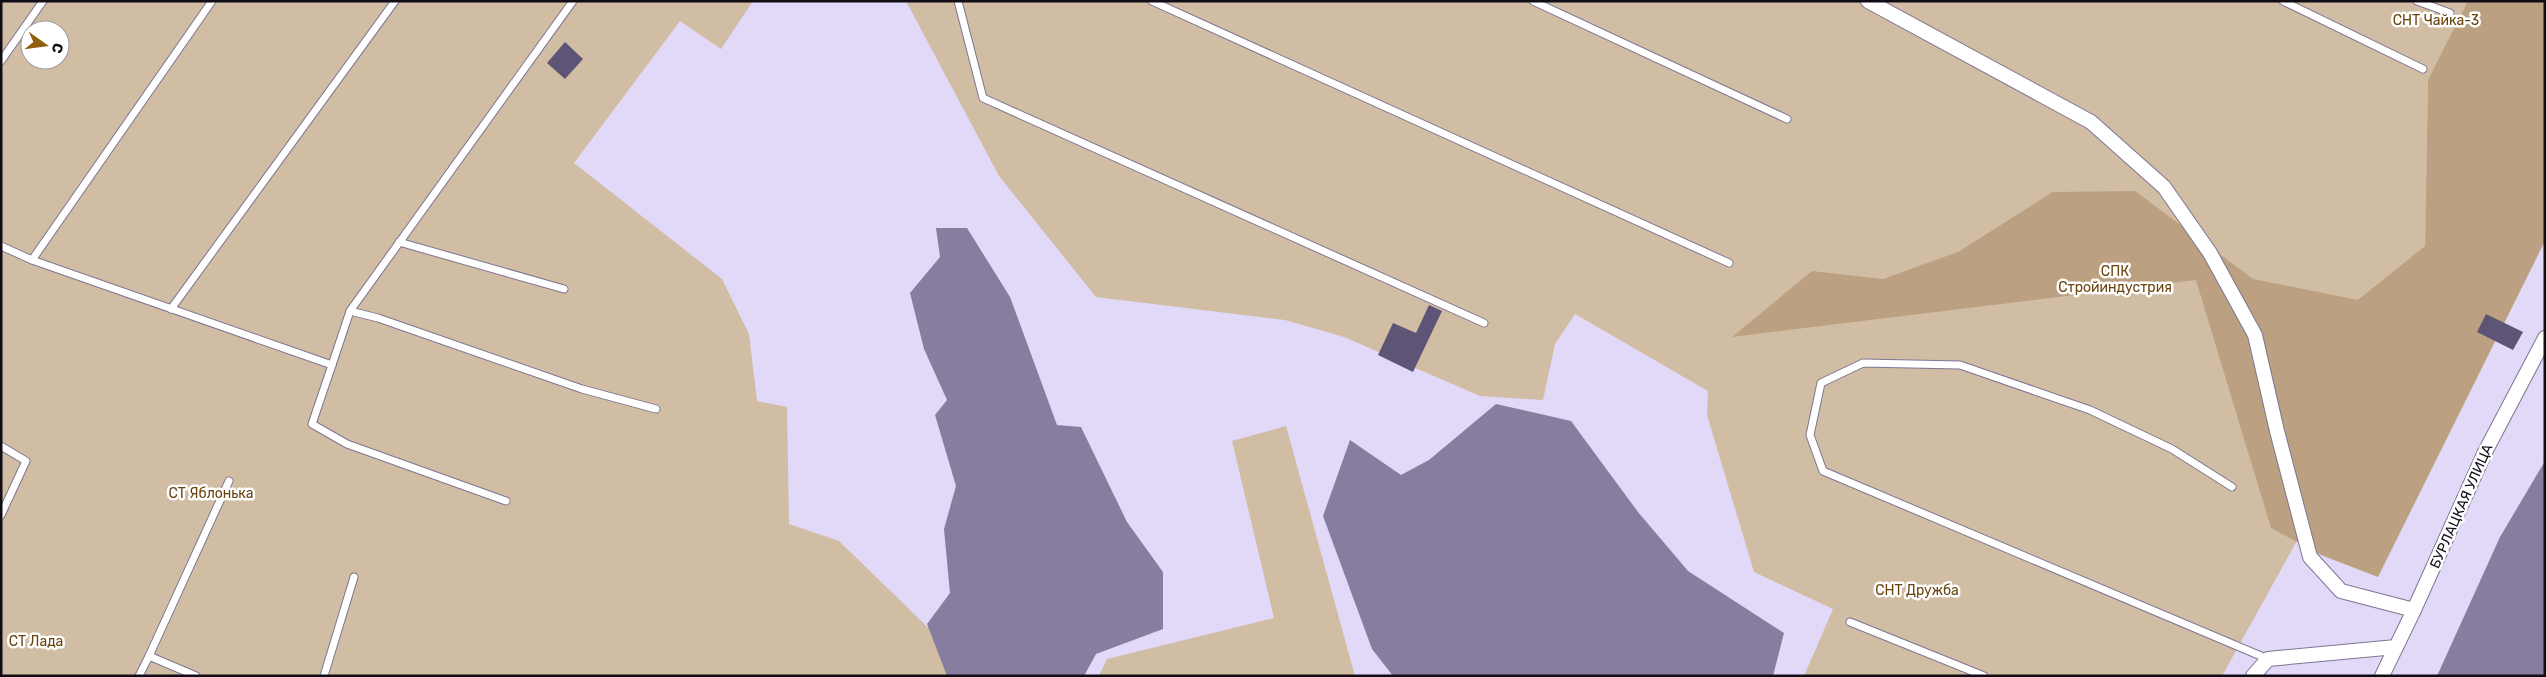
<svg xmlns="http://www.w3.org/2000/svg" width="2546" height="677" font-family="Rubik,sans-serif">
	<rect width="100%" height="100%" fill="#e1d9f7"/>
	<g fill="#d1bca4" fill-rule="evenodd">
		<path d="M1 1H753L721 49 680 21 574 163 722 279 749 334 757 401 787 407 789 524 839 541 978 676H1ZM30 30H60V60H30Z"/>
		<polygon points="906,1 2470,1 2428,80 2425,246 2349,447 2222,676 1804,676 1833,609 1754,572 1707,415 1708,391 1575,314 1555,344 1543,400 1480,396 1344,337 1285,320 1096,297 999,176"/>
		<polygon points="1286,426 1355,676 1099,676 1107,659 1274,618 1232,441"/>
	</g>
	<polygon fill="#bba182" points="2468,1 2545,1 2545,241 2378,577 2321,555 2271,528 2196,280 1732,337 1812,271 1883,279 1958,252 2053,192 2135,191 2253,279 2358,300 2425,246 2428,80"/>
	<g fill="#877d9f">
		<polygon points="936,228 967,228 1010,297 1057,425 1081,427 1127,522 1163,572 1163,629 1096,654 1084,676 947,676 927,624 950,593 944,529 956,486 935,415 947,400 924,349 910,293 940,257"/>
		<polygon points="1496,404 1571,421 1638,512 1688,571 1784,633 1773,676 1393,676 1372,649 1323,516 1350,440 1401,475 1429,460"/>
		<polygon points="2545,461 2545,676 2437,676 2500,537"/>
	</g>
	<g fill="#5e5576">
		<polygon points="565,42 583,59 565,79 547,63"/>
		<polygon points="1429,305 1442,311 1413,372 1378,355 1393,323 1416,333"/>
		<polygon points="2486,314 2523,332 2513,350 2477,332"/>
	</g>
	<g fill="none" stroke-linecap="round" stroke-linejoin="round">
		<g stroke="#7e7691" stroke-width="9">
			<g id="lane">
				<polyline points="958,1 983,98 1484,323"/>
				<polyline points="1152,1 1729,263"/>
				<polyline points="1533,1 1787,119"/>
				<polyline points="2283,1 2423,69"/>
				<polyline points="2417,1 2450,13"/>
				<polyline points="1,61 43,1"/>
				<polyline points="399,242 564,289"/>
				<polyline points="1,246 32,260 332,365 350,311 573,1"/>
				<polyline points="32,260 212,1"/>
				<polyline points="171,309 395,1"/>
				<polyline points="350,311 378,318 582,389 656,409"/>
				<polyline points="332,365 312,424 347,444 506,501"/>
				<polyline points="1,446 26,461 1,515"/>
				<polyline points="2232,487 2172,449 2090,410 1960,365 1863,363 1821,383 1810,435 1823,471 2268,659"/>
				<polyline points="1850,622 1984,676"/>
				<polyline points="149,656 229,481"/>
				<polyline points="139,676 149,656 196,676"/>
				<polyline points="324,676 354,577"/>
			</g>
		</g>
		<g stroke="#7e7691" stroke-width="16">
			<g id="street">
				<polyline points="1868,1 2091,122 2164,187 2210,253 2255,335 2277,431 2310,557 2341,591 2414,610"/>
				<polyline points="2253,676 2268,659 2396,647"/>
				<polyline points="2382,676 2414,610 2485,452 2545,338"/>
			</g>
		</g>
		<use href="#lane" stroke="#fff" stroke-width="7"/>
		<use href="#street" stroke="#fff" stroke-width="14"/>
	</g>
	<g text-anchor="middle" stroke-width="5" stroke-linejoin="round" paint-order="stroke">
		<g font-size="14" fill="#68430d" stroke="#fff">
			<text x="2436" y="25">СНТ Чайка-3</text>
			<text x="2115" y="276">СПК<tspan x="2115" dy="16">Стройиндустрия</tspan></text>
			<text x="211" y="498">СТ Яблонька</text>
			<text x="1917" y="595">СНТ Дружба</text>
			<text x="36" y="646">СТ Лада</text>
		</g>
		<g font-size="14" fill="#100d17" stroke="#fff">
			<text transform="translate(2461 506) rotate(-66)" y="5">БУРЛАЦКАЯ УЛИЦА</text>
		</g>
	</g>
	<rect width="2546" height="677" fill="none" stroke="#100d17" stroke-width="5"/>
	<g transform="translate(45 45) rotate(104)"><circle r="24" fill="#ffffff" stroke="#9f9ea2"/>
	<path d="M0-4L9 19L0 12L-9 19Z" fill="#915e10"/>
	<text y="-8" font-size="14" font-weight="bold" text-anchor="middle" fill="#100d17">С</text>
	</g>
</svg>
